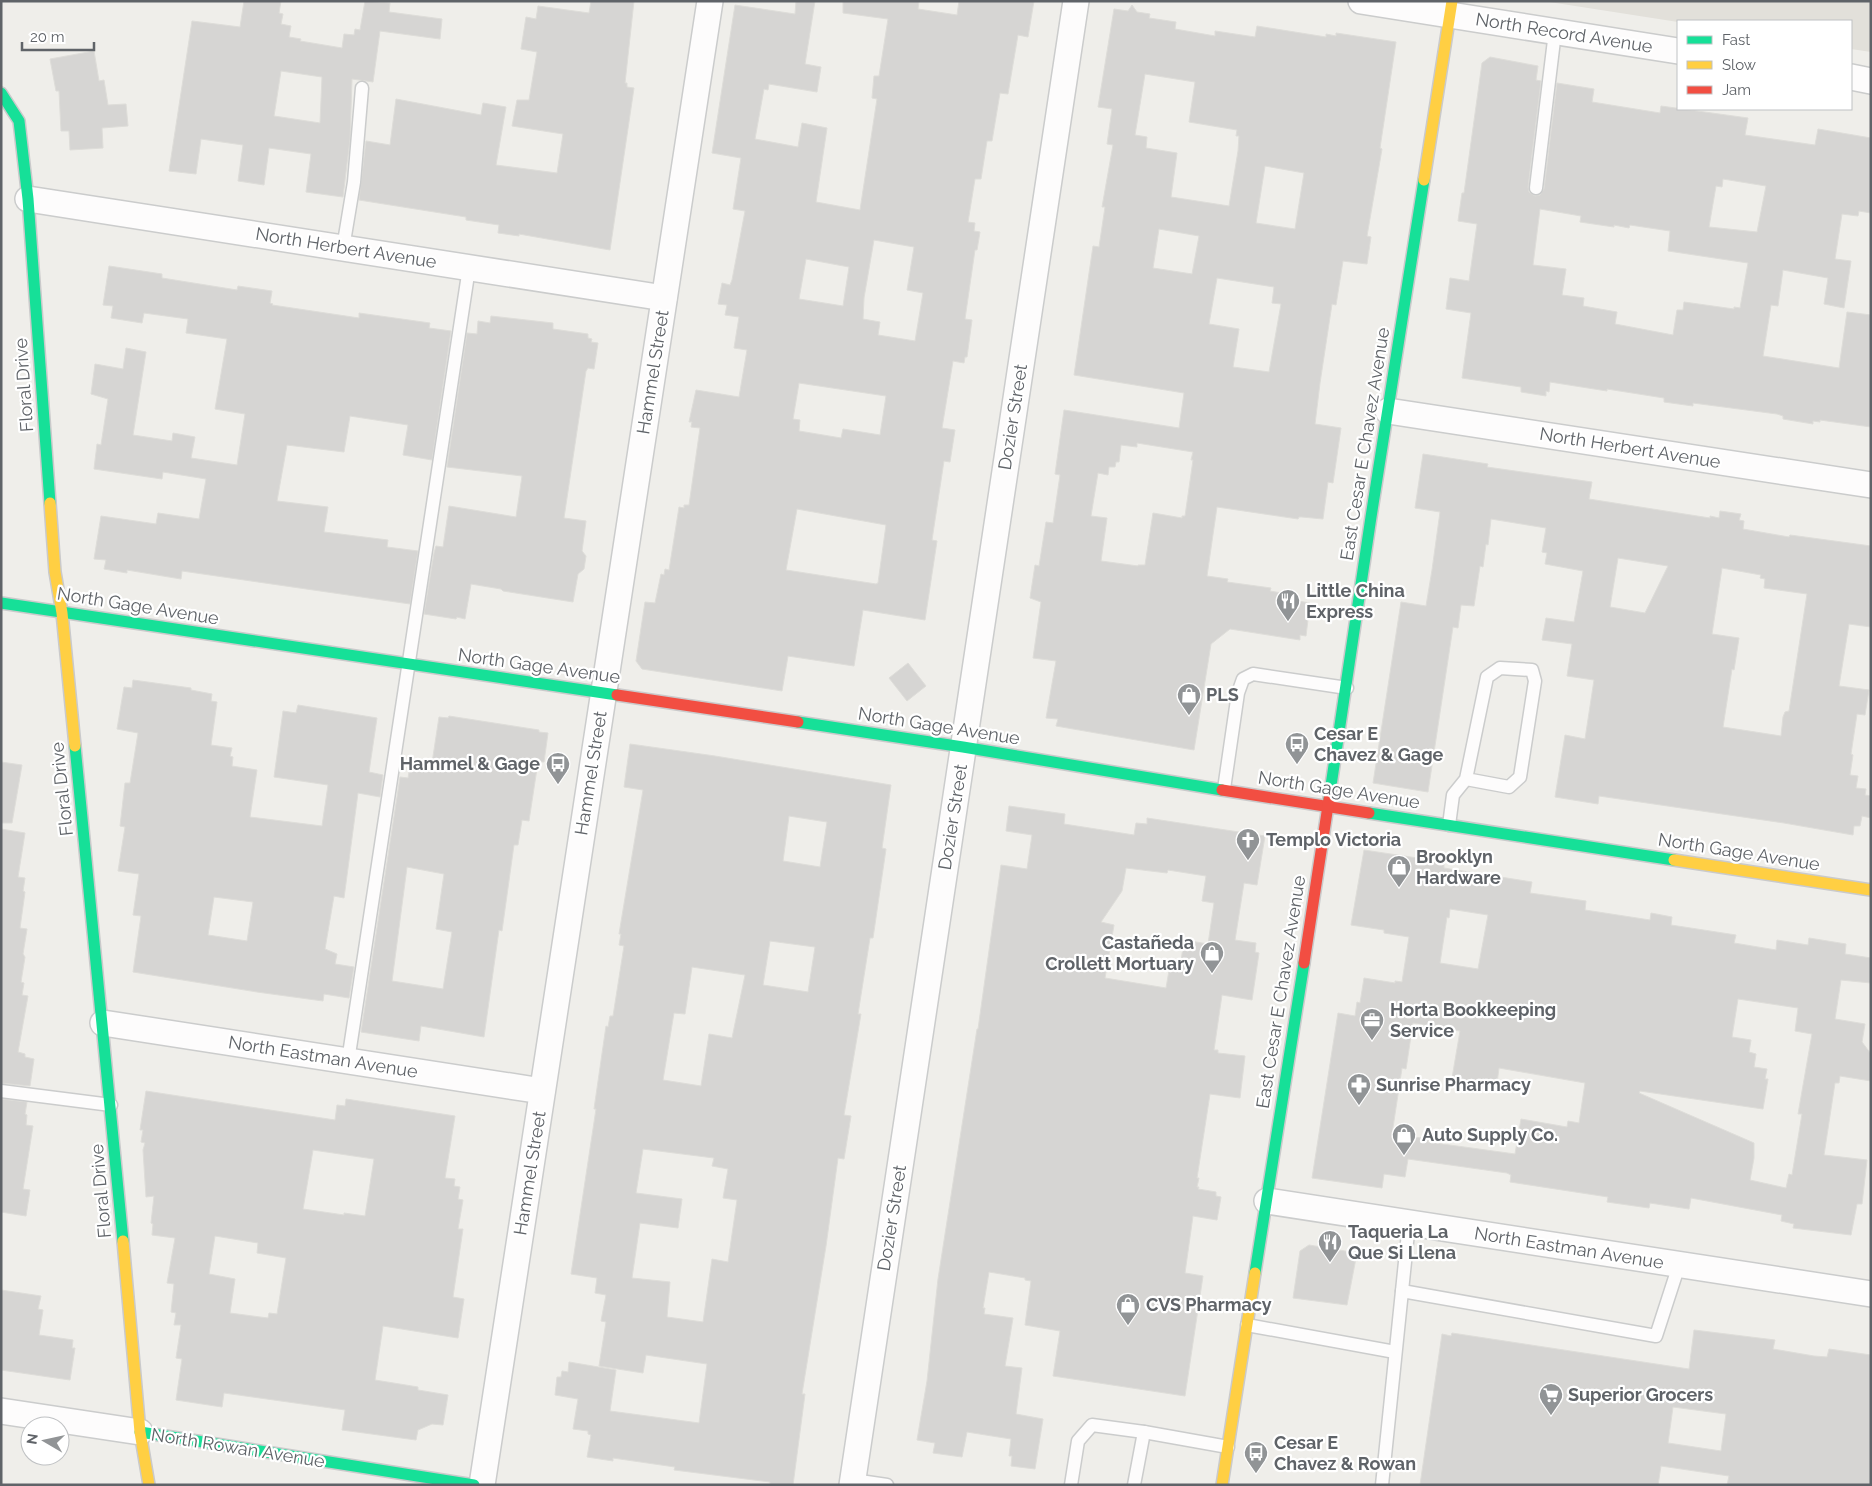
<svg xmlns="http://www.w3.org/2000/svg" width="1872" height="1486" font-family="Raleway,sans-serif">
	<rect width="100%" height="100%" fill="#efeeea"/>
	<polygon fill="#e2e0da" points="1543,1 1871,1 1871,52 1851,49 1851,21 1678,22"/>
	<g fill="#d6d5d3" stroke="#deddd9" fill-rule="evenodd">
		<path d="M244 1H281L279 13 283 14 281 24 291 26 289 37 301 39 300 41 342 48 344 34 354 35 355 29 360 30 365 1 390 3 389 12 442 19 440 39 380 31 373 82 352 79 350 139 343 197 306 192 311 154 269 148 264 185 238 181 243 145 201 139 196 174 169 171 192 21 240 27ZM281 71 322 77 320 123 274 116Z"/>
		<polygon points="591,1 634,1 625,83 627,83 627,87 634,88 610,250 519,234 519,236 498,233 499,225 466,220 466,217 359,200 366,141 390,145 396,99 481,115 483,103 506,107 496,165 557,173 563,134 512,126 517,100 529,100 537,52 521,49 526,17 536,19 538,6 589,13"/>
		<path d="M796 1H815L805 64 821 67 817 92 769 84 768 90 764 89 755 139 798 147 802 123 827 128 816 202 860 210 877 99 872 98 874 76H879L888 19 843 13V1H919L918 9 957 15 959 1H1034L1028 37 1018 35 1008 94 1000 93 992 141H987L981 179H975L968 222 975 223 974 231 980 232 977 250H975L965 319 972 320 967 357H965L964 363 953 361 942 428 955 430 950 462 944 461 932 540 937 541 925 620 863 610 854 666 788 656 782 691 642 669 636 661 645 602 655 603 661 574 664 575 665 569 669 570 679 507 684 508V505H689L700 428 691 427 692 422H689L696 390 739 397 747 350 734 348 739 317 725 315 727 305 718 304 722 283 730 285 732 280 745 211 733 209 741 158 712 153 735 5 795 14ZM874 240 914 247 907 290 923 293 915 341 878 335 880 322 863 319 864 298ZM806 259 849 267 843 306 799 299ZM799 383 886 396 880 435 843 429 841 438 799 431 800 420 793 419ZM797 509 886 525 878 583 876 584 786 570Z"/>
		<path d="M1132 5 1137 12 1150 14 1149 18 1176 22 1175 29 1215 36V31L1255 37 1257 26 1326 37V34L1336 36V33L1396 42 1380 148 1382 149 1367 236 1371 237 1367 264 1343 261 1336 305 1332 304 1320 383 1315 424 1341 428 1333 483 1328 482 1323 519 1302 517H1299L1298 519 1217 507 1207 576 1228 579 1227 582 1271 588 1270 591 1288 594 1287 599 1310 603 1306 636 1300 635V640L1230 629 1211 644 1194 750 1056 726 1058 719 1046 718 1056 661 1033 658 1041 602 1030 598 1035 565 1039 566 1046 522 1053 523 1060 475 1055 474 1064 410 1179 428 1184 393 1074 375 1093 246 1099 247 1105 207H1102L1113 145 1107 144 1112 109 1098 107 1114 9 1128 11ZM1145 74 1195 82 1189 122 1237 130 1236 136H1239L1238 151 1229 206 1171 197 1177 153 1146 148 1147 137 1135 135ZM1265 166 1304 173 1295 229 1256 223ZM1159 229 1199 236 1192 274 1153 268ZM1217 278 1274 287 1272 303 1281 304 1269 372 1233 367 1239 329 1209 324ZM1137 443 1193 452 1191 460H1193L1185 516H1182V518L1153 513 1145 565H1138V566L1101 561 1107 518 1091 516 1098 473 1108 475 1109 467H1115L1116 462H1119L1121 445 1137 447Z"/>
		<polygon points="94,51 99,81 104,80 108,105 126,104 128,126 102,128 103,148 70,150 69,131 61,131 59,91 56,91 50,59"/>
		<path d="M1490 57 1538 66 1536 80 1541 81 1528 187 1529 192 1535 196 1540 195 1544 189 1557 83 1594 89 1592 102 1660 113 1661 106 1748 118 1745 135 1815 145 1818 129 1871 138V213L1859 211 1858 216 1842 214 1835 259 1851 261 1844 308 1824 304 1828 278 1783 270 1778 306 1771 305 1763 356 1839 368 1847 312 1871 315V427L1820 420V422L1813 421V424L1783 419V416L1777 414 1693 403V406L1664 402V398L1607 389V391L1550 382 1549 392 1546 391V396L1521 392V387L1462 378 1471 313 1446 309 1450 278 1469 281 1477 224 1458 221 1462 193H1464L1482 63ZM1723 179 1766 186 1757 232 1709 227 1716 186 1722 187ZM1540 209 1581 216 1580 222 1614 227V225L1629 228 1630 225 1670 231 1668 251 1748 263 1740 308 1734 307V309L1684 302 1683 310H1677L1673 335 1615 324 1617 312 1583 306 1584 298 1562 295 1566 269 1533 265Z"/>
		<polygon points="109,266 162,274 162,278 237,290 238,286 272,291 270,303 273,304 272,305 359,318 359,313 430,323 429,328 451,331 432,460 403,455 408,425 350,416 344,452 287,445 277,501 328,507 324,532 388,540 387,547 418,551 410,604 182,571 181,579 127,570 127,573 104,569 106,560 94,559 101,516 156,524 158,513 199,519 206,479 163,472 162,479 94,469 97,444 101,445 108,399 91,394 95,364 123,369 126,348 146,352 133,435 172,441 173,433 195,437 191,458 237,465 245,414 215,409 227,339 186,333 188,319 144,313 142,323 111,318 113,306 103,305"/>
		<polygon points="491,316 553,323 553,329 588,334 588,338 592,339 591,342 598,343 594,369 588,368 586,371 564,518 586,521 582,551 586,556 584,569 578,574 573,602 503,591 501,589 471,584 465,619 457,617 456,619 424,614 434,553 436,546 443,547 449,506 516,517 522,476 447,467 467,333 477,334 478,321 490,323"/>
		<path d="M1423 454 1488 464 1487 467 1592 482 1589 499 1710 518V516L1719 518 1720 511 1741 514 1739 520 1744 521 1743 529 1789 537 1790 535 1871 546V627L1849 624 1839 686 1869 690 1865 715 1857 714 1851 754 1853 755 1850 775 1858 776 1856 788 1866 789 1865 795 1871 796V818L1862 816 1860 826H1854L1853 835 1784 823 1599 796 1598 804 1555 797 1565 735 1585 739 1594 680 1567 676 1572 644 1542 640 1546 618 1574 622 1583 571 1545 564 1547 553 1542 552 1546 528 1491 519 1488 545 1486 544 1483 567 1480 566 1474 606 1461 605 1458 628 1453 627 1428 792 1373 783 1401 602 1426 606 1432 570 1440 512 1415 508ZM1618 558 1668 566 1645 613 1610 607ZM1722 568 1761 575 1760 578 1765 579 1764 588 1807 594 1789 711 1785 712 1783 717 1781 736 1723 727 1732 669 1734 670 1739 638 1712 634Z"/>
		<polygon points="908,663 926,686 907,701 889,678"/>
		<path d="M133 680 191 688V690L212 694 211 701 217 702 211 745 232 748 230 756 233 757 232 766 257 770 250 817 322 826 328 785 274 777 283 711 296 713 298 705 377 718 369 772 383 775 380 797 358 793 344 898 334 896 325 949 337 954 335 964 354 967 349 998 324 994 323 1001 257 992 133 972 141 916 133 915 139 874 118 871 125 827 120 826 125 783H130L138 733 117 729 124 687 132 688ZM214 897 253 902 247 941 208 935Z"/>
		<path d="M449 716 539 730V732L548 733 544 762H538L529 821 522 820 518 845H514L502 931 499 930 484 1037 421 1026 419 1041 361 1032 400 777 408 778 411 760 432 763 439 717 448 718ZM407 867 444 874 436 929 452 932 443 989 392 981Z"/>
		<path d="M630 744 715 756 891 785 882 848 886 849 873 938H870L858 1014H861L844 1115 851 1116 844 1159 838 1158 826 1246 802 1394H805L793 1485H770V1482L674 1470 675 1467 613 1458V1461L587 1457 591 1435 588 1434V1431L573 1429 578 1399 555 1395 557 1377H561L562 1371 568 1372 569 1362 616 1370 610 1411 699 1423 707 1364 646 1355 643 1373 599 1366 606 1322 601 1321 606 1295 595 1293 597 1278 571 1274 596 1109H594L606 1026 608 1027 610 1016H613L624 946 619 945 621 934H619L643 790 624 787ZM789 816 827 822 820 867 783 861ZM770 941 815 947 808 992 763 985ZM692 967 745 975 732 1038 709 1034 701 1086 663 1080 674 1013 685 1014ZM643 1149 714 1158 712 1166 728 1169 723 1198 737 1200 728 1262 712 1259 703 1322 667 1317 670 1282 632 1278 640 1223 678 1228 682 1199 636 1193Z"/>
		<polygon points="1,762 22,765 12,823 1,823"/>
		<path d="M1009 806 1065 814 1064 824 1134 835 1136 823 1147 824V818L1265 836 1257 885 1244 883 1235 940 1256 943 1255 952 1259 953 1252 1000 1222 995 1214 1050H1218V1053L1245 1056 1240 1098 1210 1094 1197 1178H1199L1197 1187H1199L1198 1189 1216 1192V1196L1221 1197 1217 1220 1193 1216 1185 1273 1203 1276 1185 1396 1053 1376 1060 1331 1025 1325 1031 1281 1025 1280V1278L989 1272 983 1308H985L984 1314 1013 1318 1005 1366 1022 1368 1016 1414 1043 1419 1035 1469 1011 1466 1012 1456H1009L1011 1439 967 1432 962 1457 933 1453 935 1443 917 1440 927 1381 938 1279 977 1029H978L1001 865 1027 869 1032 835 1006 831ZM1126 868 1167 873 1168 870 1206 876 1202 901 1214 903 1208 944 1184 940 1181 961 1171 959 1166 988 1105 978 1114 925 1101 922 1122 891Z"/>
		<polygon points="1,829 25,833 18,877 25,878 23,891 25,892 20,928 27,929 23,954 25,957 21,982 24,983 22,995 28,996 18,1052 25,1054 25,1057 34,1059 30,1086 1,1083"/>
		<path d="M1364 850 1444 862V868L1532 882 1530 893 1586 901 1585 910 1650 920 1651 913 1672 917 1671 925 1736 935 1734 943 1776 950 1777 940 1808 945 1809 938 1846 944 1845 954 1871 958V983L1841 980 1835 1019 1865 1024 1862 1042 1871 1054V1081L1840 1076 1839 1083H1835L1824 1155 1867 1160 1862 1204H1857L1851 1235 1793 1228 1794 1224 1781 1221 1782 1215 1691 1198 1689 1209 1650 1203 1649 1208 1607 1202 1608 1197 1510 1182 1511 1175 1507 1173 1408 1159 1405 1177 1384 1174 1382 1188 1312 1178 1338 1013 1355 1016 1357 1002 1360 1003 1364 978 1395 983V981L1402 982 1409 937 1384 933V930L1351 925ZM1450 909 1488 915 1478 969 1440 963 1447 917 1449 918ZM1738 999 1798 1008 1795 1031 1812 1034 1798 1114H1802L1792 1175 1789 1174 1786 1188 1750 1180 1754 1158V1143L1639 1093 1640 1091 1763 1109 1768 1079H1765L1767 1069 1754 1067 1756 1054 1749 1052 1751 1040 1732 1037ZM1413 1023 1460 1031 1451 1084 1496 1091 1499 1068 1585 1083 1579 1123 1568 1121 1567 1127 1521 1119 1515 1154 1428 1142 1429 1139 1392 1134 1402 1068 1406 1069Z"/>
		<path d="M146 1091 335 1120 337 1105 345 1106 346 1099 455 1116 445 1178 455 1179 454 1186 460 1187 458 1199 463 1200 458 1229H463L453 1297 464 1299 458 1338 383 1326 375 1380 418 1387V1390L448 1395 443 1425 432 1424 418 1430 416 1440 342 1430 345 1410 224 1393 222 1407 176 1400 182 1359 176 1358 181 1325H174L176 1313 171 1312 174 1284 167 1283 175 1238 152 1235 153 1224 151 1223 154 1196 146 1197 143 1150 145 1143 141 1142 143 1130H140ZM313 1150 374 1159 365 1216 344 1213V1215L303 1209ZM215 1236 258 1243 257 1253 286 1258 277 1314 269 1313 268 1318 230 1313 235 1279 209 1274Z"/>
		<polygon points="1,1099 27,1102 25,1114 27,1115 26,1125 33,1126 23,1189 30,1190 26,1216 1,1212"/>
		<polygon points="1309,1245 1357,1253 1347,1305 1293,1298 1300,1251"/>
		<polygon points="1,1290 41,1296 38,1309 43,1310 39,1335 73,1340 72,1348 75,1348 70,1380 1,1370"/>
		<path d="M1694 1330 1775 1340 1773 1349 1814 1356 1827 1357 1829 1349 1871 1355V1485H1727L1729 1476 1661 1466 1658 1485H1420L1442 1334 1451 1336 1452 1333 1689 1369ZM1673 1407 1726 1414 1721 1451 1668 1443Z"/>
	</g>
	<g fill="none" stroke-linecap="round" stroke-linejoin="round">
		<g stroke="#cbcccc" stroke-width="15">
			<g id="lane">
				<polyline points="1536,188 1555,32"/>
				<polyline points="343,248 354,182 362,88"/>
				<polyline points="1224,789 1238,693 1243,679 1253,674 1347,688"/>
				<polyline points="1449,825 1453,795 1466,779 1487,677 1500,668 1532,670 1535,681 1520,777 1509,787 1466,779"/>
				<polyline points="348,1061 469,268"/>
				<polyline points="1,1091 111,1105"/>
				<polyline points="1402,1291 1409,1223"/>
				<polyline points="1247,1325 1395,1352"/>
				<polyline points="853,1480 887,1485"/>
				<polyline points="1071,1485 1078,1441 1092,1425 1144,1432 1228,1447"/>
				<polyline points="1134,1485 1144,1432"/>
				<polyline points="1382,1485 1402,1291 1656,1336 1679,1265"/>
			</g>
		</g>
		<g stroke="#cbcccc" stroke-width="28">
			<g id="street">
				<polyline points="1361,1 1678,51"/>
				<polyline points="1851,77 1871,81"/>
				<polyline points="28,199 664,298"/>
				<polyline points="1388,411 1871,485"/>
				<polyline points="103,1023 542,1091"/>
				<polyline points="1267,1201 1871,1294"/>
				<polyline points="1,1411 140,1432"/>
				<polyline points="482,1485 710,1"/>
				<polyline points="852,1485 1076,1"/>
			</g>
		</g>
		<g stroke="#cacacb" stroke-width="14">
			<g id="fast">
				<polyline points="1,93 19,121 28,199 50,503"/>
				<polyline points="1,603 617,695"/>
				<polyline points="798,722 963,747 1222,790"/>
				<polyline points="75,746 123,1241"/>
				<polyline points="1329,799 1371,517 1424,180"/>
				<polyline points="1369,813 1674,860"/>
				<polyline points="1255,1273 1304,963"/>
				<polyline points="140,1432 474,1485"/>
			</g>
		</g>
		<g stroke="#cacacb" stroke-width="14">
			<g id="slow">
				<polyline points="1424,180 1452,1"/>
				<polyline points="50,503 55,572 62,613 75,746"/>
				<polyline points="1674,860 1871,890"/>
				<polyline points="123,1241 140,1432 149,1485"/>
				<polyline points="1222,1485 1255,1273"/>
			</g>
		</g>
		<g stroke="#cacacb" stroke-width="14">
			<g id="jam">
				<polyline points="617,695 798,722"/>
				<polyline points="1222,790 1369,813"/>
				<polyline points="1304,963 1329,799"/>
			</g>
		</g>
		<use href="#lane" stroke="#fdfcfc" stroke-width="12"/>
		<use href="#street" stroke="#fdfcfc" stroke-width="25"/>
		<use href="#fast" stroke="#16e098" stroke-width="11"/>
		<use href="#slow" stroke="#ffcf43" stroke-width="11"/>
		<use href="#jam" stroke="#f24e42" stroke-width="11"/>
	</g>
	<defs>
		<g id="restaurant-pin" transform="scale(1.25)"><path d="M0 17L-7.5 6A9.5 9.5 0 1 1 7.5 6Z" fill="#919496" stroke="#fff"/><path d="M-5-6h1v4h1v-4h1v4h1v-4h1v5L-1.5 .5V6h-2V.5L-5-1ZM5-6V6H3V1.5H1.5Q1.5-4 5-6Z" fill="#fff"/></g>
		<g id="shop-pin" transform="scale(1.25)"><path d="M0 17L-7.5 6A9.5 9.5 0 1 1 7.5 6Z" fill="#919496" stroke="#fff"/><path d="M-5-2.5h2.3a2.7 3.5 0 0 1 5.4 0H5L5.5 6h-11ZM-1.5-2.5h3a1.5 2.3 0 0 0-3 0Z" fill="#fff"/></g>
		<g id="bus-pin" transform="scale(1.25)"><path d="M0 17L-7.5 6A9.5 9.5 0 1 1 7.5 6Z" fill="#919496" stroke="#fff"/><path d="M-5-6H5V4H4V6H2V4H-2V6H-4V4H-5ZM-3.5-4V0h7V-4ZM-3.5 1.2v1.5H-2V1.2ZM2 1.2v1.5H3.5V1.2Z" fill="#fff"/></g>
		<g id="church-pin" transform="scale(1.25)"><path d="M0 17L-7.5 6A9.5 9.5 0 1 1 7.5 6Z" fill="#919496" stroke="#fff"/><path d="M-1.2-6h2.4v3.5h3.3v2.4h-3.3V6h-2.4V-.1h-3.3v-2.4h3.3Z" fill="#fff"/></g>
		<g id="office-pin" transform="scale(1.25)"><path d="M0 17L-7.5 6A9.5 9.5 0 1 1 7.5 6Z" fill="#919496" stroke="#fff"/><path d="M-6-3h4V-5.5h4V-3h4V5H-6ZM-1-4.5V-3h2v-1.5ZM-6 0V1H6V0Z" fill="#fff"/></g>
		<g id="pharmacy-pin" transform="scale(1.25)"><path d="M0 17L-7.5 6A9.5 9.5 0 1 1 7.5 6Z" fill="#919496" stroke="#fff"/><path d="M-2-6h4v4h4v4h-4v4h-4v-4h-4v-4h4Z" fill="#fff"/></g>
		<g id="supermarket-pin" transform="scale(1.25)"><path d="M0 17L-7.5 6A9.5 9.5 0 1 1 7.5 6Z" fill="#919496" stroke="#fff"/><path d="M-6-5.5h2.5l.6 2H6L4.5 2H-2.5L-4.4-4H-6ZM-1.5 3.2a1.3 1.3 0 1 0 .1 0ZM3 3.2a1.3 1.3 0 1 0 .1 0Z" fill="#fff"/></g>
	</defs>
	<g fill-rule="evenodd">
		<use href="#restaurant-pin" x="1288" y="601"/>
		<use href="#shop-pin" x="1189" y="695"/>
		<use href="#bus-pin" x="1297" y="744"/>
		<use href="#bus-pin" x="558" y="764"/>
		<use href="#church-pin" x="1248" y="840"/>
		<use href="#shop-pin" x="1399" y="867"/>
		<use href="#shop-pin" x="1212" y="953"/>
		<use href="#office-pin" x="1372" y="1020"/>
		<use href="#pharmacy-pin" x="1359" y="1085"/>
		<use href="#shop-pin" x="1404" y="1135"/>
		<use href="#restaurant-pin" x="1330" y="1242"/>
		<use href="#shop-pin" x="1128" y="1305"/>
		<use href="#supermarket-pin" x="1551" y="1395"/>
		<use href="#bus-pin" x="1256" y="1453"/>
	</g>
	<g text-anchor="middle" stroke-width="4.5" stroke-linejoin="round" paint-order="stroke">
		<g font-size="18" fill="#5f6368" stroke="#fff">
			<text transform="translate(1564 33) rotate(9)" y="6">North Record Avenue</text>
			<text transform="translate(346 248) rotate(9)" y="6">North Herbert Avenue</text>
			<text transform="translate(653 372) rotate(-81)" y="6">Hammel Street</text>
			<text transform="translate(24 385) rotate(-94)" y="6">Floral Drive</text>
			<text transform="translate(1013 417) rotate(-81)" y="6">Dozier Street</text>
			<text transform="translate(1365 444) rotate(-81)" y="6">East Cesar E Chavez Avenue</text>
			<text transform="translate(1630 448) rotate(9)" y="6">North Herbert Avenue</text>
			<text transform="translate(138 606) rotate(9)" y="6">North Gage Avenue</text>
			<text transform="translate(539 666) rotate(8)" y="6">North Gage Avenue</text>
			<text transform="translate(939 726) rotate(9)" y="6">North Gage Avenue</text>
			<text transform="translate(591 773) rotate(-81)" y="6">Hammel Street</text>
			<text transform="translate(62 789) rotate(-96)" y="6">Floral Drive</text>
			<text transform="translate(1339 790) rotate(9)" y="6">North Gage Avenue</text>
			<text transform="translate(953 817) rotate(-81)" y="6">Dozier Street</text>
			<text transform="translate(1739 852) rotate(9)" y="6">North Gage Avenue</text>
			<text transform="translate(1281 992) rotate(-81)" y="6">East Cesar E Chavez Avenue</text>
			<text transform="translate(323 1057) rotate(9)" y="6">North Eastman Avenue</text>
			<text transform="translate(530 1173) rotate(-81)" y="6">Hammel Street</text>
			<text transform="translate(101 1191) rotate(-95)" y="6">Floral Drive</text>
			<text transform="translate(892 1218) rotate(-81)" y="6">Dozier Street</text>
			<text transform="translate(1569 1248) rotate(9)" y="6">North Eastman Avenue</text>
			<text transform="translate(238 1448) rotate(9)" y="6">North Rowan Avenue</text>
		</g>
		<g font-size="18" font-weight="bold" fill="#5f6368" stroke="#fff" text-anchor="start">
			<text x="1306" y="597">Little China<tspan x="1306" dy="21">Express</tspan></text>
			<text x="1206" y="701">PLS</text>
			<text x="1314" y="740">Cesar E<tspan x="1314" dy="21">Chavez &amp; Gage</tspan></text>
			<text x="540" y="770" text-anchor="end">Hammel &amp; Gage</text>
			<text x="1266" y="846">Templo Victoria</text>
			<text x="1416" y="863">Brooklyn<tspan x="1416" dy="21">Hardware</tspan></text>
			<text x="1194" y="949" text-anchor="end">Castañeda<tspan x="1194" dy="21">Crollett Mortuary</tspan></text>
			<text x="1390" y="1016">Horta Bookkeeping<tspan x="1390" dy="21">Service</tspan></text>
			<text x="1376" y="1091">Sunrise Pharmacy</text>
			<text x="1422" y="1141">Auto Supply Co.</text>
			<text x="1348" y="1238">Taqueria La<tspan x="1348" dy="21">Que Si Llena</tspan></text>
			<text x="1146" y="1311">CVS Pharmacy</text>
			<text x="1568" y="1401">Superior Grocers</text>
			<text x="1274" y="1449">Cesar E<tspan x="1274" dy="21">Chavez &amp; Rowan</tspan></text>
		</g>
	</g>
	<rect width="1872" height="1486" fill="none" stroke="#5f6368" stroke-width="5"/>
	<rect x="1677" y="20" width="175" height="90" fill="#ffffff" stroke="#bfc1c3"/>
	<rect x="1687" y="36" width="25" height="8" fill="#16e098" stroke="#bfc1c3"/>
	<text x="1722" y="45" font-size="15" fill="#5f6368">Fast</text>
	<rect x="1687" y="61" width="25" height="8" fill="#ffcf43" stroke="#bfc1c3"/>
	<text x="1722" y="70" font-size="15" fill="#5f6368">Slow</text>
	<rect x="1687" y="86" width="25" height="8" fill="#f24e42" stroke="#bfc1c3"/>
	<text x="1722" y="95" font-size="15" fill="#5f6368">Jam</text>
	<g transform="translate(45 1441) rotate(279)"><circle r="24" fill="#ffffff" stroke="#bfc1c3"/>
	<path d="M0-4L9 19L0 12L-9 19Z" fill="#919496"/>
	<text y="-8" font-size="14" font-weight="bold" text-anchor="middle" fill="#5f6368">N</text>
	</g>
	<path d="M22 42v8h72v-8" fill="none" stroke="#5f6368" stroke-width="2.5"/>
	<text x="30" y="42" font-size="15" fill="#5f6368" stroke="#ffffff" stroke-width="4" paint-order="stroke">20 m</text>
</svg>
